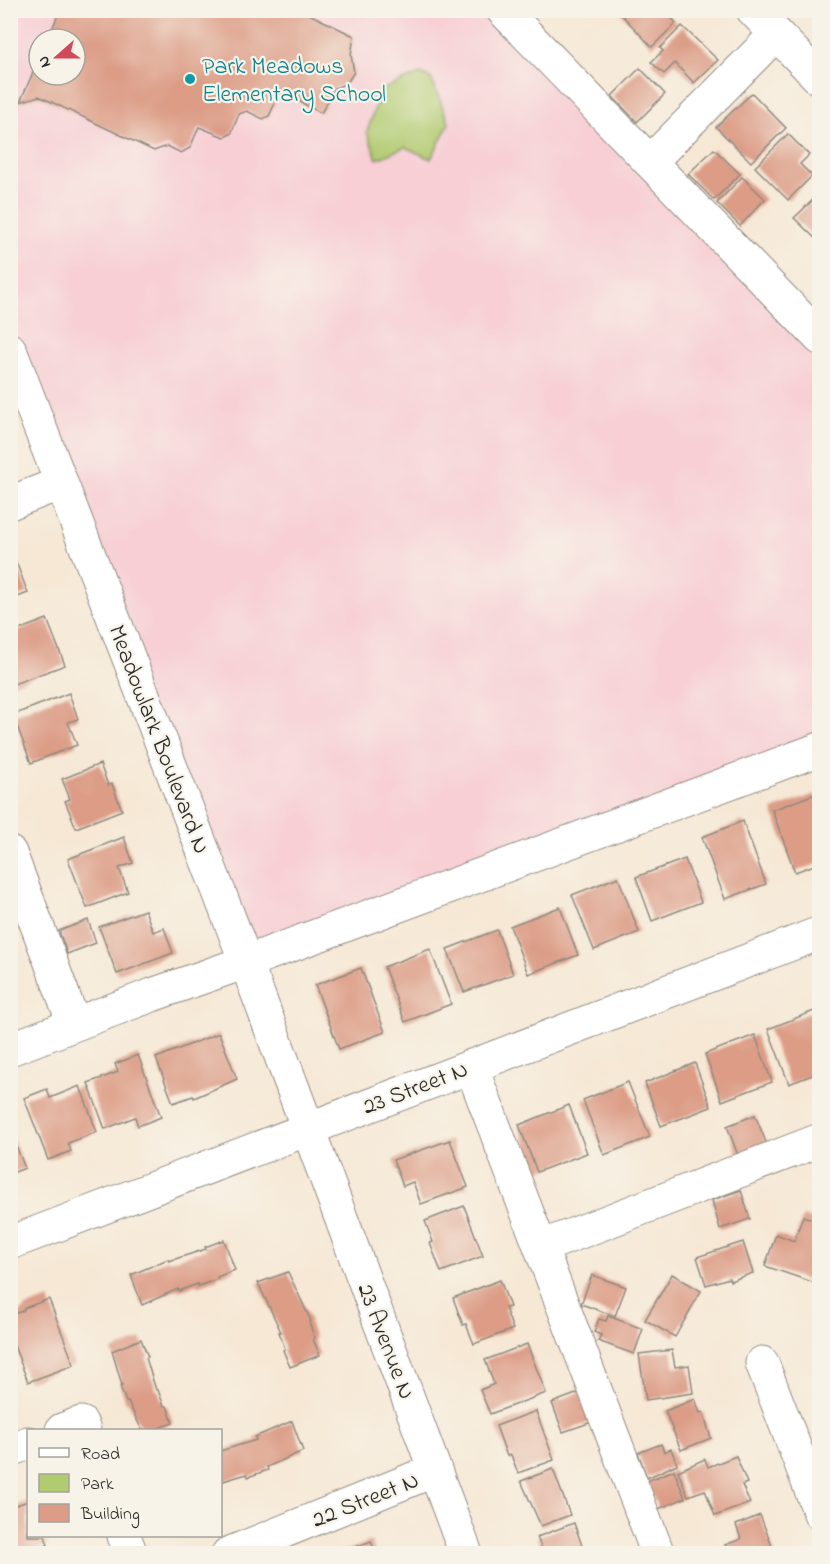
<svg xmlns="http://www.w3.org/2000/svg" width="830" height="1564" font-family="'Indie Flower',sans-serif">
	<rect width="100%" height="100%" fill="#f7f3e8"/>
	<filter id="ink" filterUnits="userSpaceOnUse"><feTurbulence type="fractalNoise" baseFrequency=".0167" numOctaves="2"/><feDisplacementMap in="SourceGraphic" scale="12" xChannelSelector="R" yChannelSelector="G"/><feConvolveMatrix kernelMatrix="1 2 1 2 8 2 1 2 1" color-interpolation-filters="sRGB"/></filter>
	<filter id="wash" filterUnits="userSpaceOnUse"><feTurbulence type="fractalNoise" baseFrequency=".008" numOctaves="4" result="noise"/><feDisplacementMap in="SourceGraphic" scale="24" xChannelSelector="R" yChannelSelector="G"/><feGaussianBlur stdDeviation="1.35" result="paint"/><feColorMatrix in="noise" values="0 0 0 0 0 0 0 0 0 0 0 0 0 0 0 0 0 1.4 0 .05"/><feComposite in="paint" operator="in"/></filter>
	<g filter="url(#wash)">
		<rect width="100%" height="100%" fill="#f6e8d5"/>
		<path fill="#f7cfd5" fill-rule="evenodd" d="M11 11H503L819 338V749L246 962 11 350ZM39 39H75V75H39Z"/>
		<polygon fill="#b1cb71" stroke="#6e7b4e" stroke-width="1.5" points="420,74 431,78 449,123 431,159 405,147 377,159 367,132 381,90"/>
		<g id="blocks">
			<g fill="#dc9c86">
				<polygon points="60,10 301,10 354,36 351,55 354,72 347,83 335,88 321,113 287,95 277,99 269,116 263,119 247,111 239,114 231,134 224,137 199,127 190,148 181,153 167,146 154,151 39,96 20,102 39,59 39,75 75,75 75,39 48,39"/>
				<polygon points="621,10 665,10 676,23 652,47 619,12"/>
				<polygon points="682,26 718,60 694,83 675,63 664,74 651,62 663,51 660,48"/>
				<polygon points="640,68 665,94 637,122 612,96"/>
				<polygon points="752,93 786,128 751,162 716,127"/>
				<polygon points="788,134 809,155 800,164 812,176 788,200 755,167"/>
				<polygon points="714,149 740,174 714,200 688,174"/>
				<polygon points="742,177 765,199 740,226 717,203"/>
				<polygon points="820,193 820,243 794,218"/>
				<polygon points="10,546 28,593 10,600"/>
				<polygon points="47,619 65,665 11,685 10,633"/>
				<polygon points="69,693 78,719 68,722 77,745 31,763 13,715"/>
				<polygon points="100,764 108,785 112,784 122,810 76,828 65,801 70,799 62,779"/>
				<polygon points="815,794 820,807 820,863 795,872 772,810"/>
				<polygon points="743,821 766,884 725,899 702,837"/>
				<polygon points="124,837 133,863 119,868 128,892 87,908 68,859"/>
				<polygon points="685,859 701,902 652,921 636,877"/>
				<polygon points="618,877 639,932 594,950 572,895"/>
				<polygon points="560,907 578,955 528,974 510,926"/>
				<polygon points="145,910 153,932 164,928 173,953 117,974 99,927"/>
				<polygon points="88,920 96,943 67,954 59,931"/>
				<polygon points="497,930 513,974 464,992 447,949"/>
				<polygon points="430,949 451,1004 405,1022 384,967"/>
				<polygon points="361,968 385,1032 339,1049 315,985"/>
				<polygon points="814,1011 820,1027 820,1072 789,1084 768,1029"/>
				<polygon points="219,1033 237,1079 194,1098 193,1096 173,1103 156,1058"/>
				<polygon points="755,1035 772,1082 722,1101 705,1054"/>
				<polygon points="138,1055 161,1117 138,1126 135,1117 105,1129 88,1083 118,1072 115,1064"/>
				<polygon points="695,1063 711,1107 661,1126 645,1083"/>
				<polygon points="628,1082 650,1137 604,1155 583,1100"/>
				<polygon points="80,1086 97,1132 68,1143 71,1151 48,1160 24,1098 47,1089 50,1098"/>
				<polygon points="569,1105 587,1153 537,1172 519,1125"/>
				<polygon points="755,1115 768,1147 739,1158 727,1126"/>
				<polygon points="10,1131 25,1168 10,1174"/>
				<polygon points="450,1140 468,1187 421,1204 413,1182 403,1186 393,1160"/>
				<polygon points="741,1190 750,1219 720,1229 712,1200"/>
				<polygon points="464,1206 483,1256 441,1272 430,1243 433,1242 425,1221"/>
				<polygon points="803,1216 820,1222 820,1270 815,1283 765,1266 776,1234 794,1241"/>
				<polygon points="224,1240 235,1270 217,1277 218,1279 198,1286 197,1284 179,1291 178,1289 142,1305 131,1275 168,1259 169,1261 206,1249 205,1247"/>
				<polygon points="743,1242 753,1273 730,1281 729,1278 706,1285 697,1257"/>
				<polygon points="288,1272 311,1321 309,1322 315,1338 313,1339 320,1355 290,1367 283,1350 285,1349 279,1332 281,1332 258,1283"/>
				<polygon points="672,1274 701,1291 675,1337 645,1320"/>
				<polygon points="592,1275 626,1287 615,1316 581,1304"/>
				<polygon points="500,1280 510,1307 505,1308 513,1329 474,1344 466,1324 463,1325 453,1298"/>
				<polygon points="49,1299 74,1365 28,1382 10,1335 10,1316 24,1310 24,1308"/>
				<polygon points="608,1316 643,1329 634,1354 598,1341 601,1335 594,1332 599,1319 606,1321"/>
				<polygon points="141,1339 148,1357 146,1358 156,1390 158,1390 164,1406 167,1406 173,1423 153,1430 142,1430 128,1402 126,1402 120,1386 122,1385 112,1351"/>
				<polygon points="527,1344 546,1393 490,1414 480,1390 494,1384 485,1360"/>
				<polygon points="672,1350 675,1367 689,1365 693,1393 646,1400 639,1354"/>
				<polygon points="581,1392 592,1422 563,1432 552,1403"/>
				<polygon points="695,1399 700,1413 703,1412 711,1438 681,1450 665,1411"/>
				<polygon points="536,1411 554,1460 518,1473 511,1455 507,1456 496,1426"/>
				<polygon points="292,1421 303,1451 267,1467 268,1470 248,1477 247,1474 220,1482 220,1451 256,1440 255,1437"/>
				<polygon points="661,1444 664,1452 671,1449 677,1464 647,1478 638,1453"/>
				<polygon points="736,1456 747,1483 742,1485 750,1503 715,1516 705,1490 688,1496 678,1471 705,1459 708,1467"/>
				<polygon points="553,1469 570,1515 541,1526 521,1481"/>
				<polygon points="674,1470 685,1498 658,1509 647,1481"/>
				<polygon points="13,1497 16,1505 28,1501 28,1536 45,1536 48,1545 34,1551 35,1554 10,1554 10,1498"/>
				<polygon points="760,1515 775,1554 729,1554 725,1545 741,1539 736,1525"/>
				<polygon points="574,1523 585,1554 544,1554 537,1537"/>
				<polygon points="371,1541 376,1554 340,1554 340,1553"/>
			</g>
		</g>
	</g>
	<g filter="url(#ink)">
		<use href="#blocks" fill-opacity="0" stroke="#908a80" stroke-width="1.5"/>
		<g fill="none" stroke-linecap="round" stroke-linejoin="round">
			<g stroke="#908a80" stroke-width="35">
				<g id="minor">
					<polyline points="503,10 820,338"/>
					<polyline points="753,10 820,79"/>
					<polyline points="650,162 776,34"/>
					<polyline points="10,350 246,962 466,1554"/>
					<polyline points="10,503 61,483"/>
					<polyline points="10,853 74,1024"/>
					<polyline points="10,1049 152,995 246,962 820,749"/>
					<polyline points="471,1066 658,1554"/>
					<polyline points="10,1243 820,933"/>
					<polyline points="541,1247 820,1140"/>
					<polyline points="762,1363 820,1513"/>
					<polyline points="62,1430 81,1423 84,1430"/>
					<polyline points="10,1450 28,1443"/>
					<polyline points="124,1536 131,1554"/>
					<polyline points="228,1554 435,1470"/>
				</g>
			</g>
			<use href="#minor" stroke="#fff" stroke-width="33"/>
		</g>
	</g>
	<circle fill="#0f9aa8" stroke="#f7f3e8" stroke-width="2" cx="190" cy="79" r="6"/>
	<g text-anchor="middle" stroke-width="4.5" stroke-linejoin="round" paint-order="stroke">
		<g font-size="24" fill="#0d838f" stroke="#f7f3e8" text-anchor="start">
			<text x="202" y="73">Park Meadows<tspan x="202" dy="28">Elementary School</tspan></text>
		</g>
		<g font-size="24" fill="#2b2b2b" stroke="#f7f3e8">
			<text transform="translate(160 739) rotate(69)" y="8">Meadowlark Boulevard N</text>
			<text transform="translate(415 1087) rotate(-21)" y="8">23 Street N</text>
			<text transform="translate(387 1341) rotate(69)" y="8">23 Avenue N</text>
			<text transform="translate(365 1499) rotate(-22)" y="8">22 Street N</text>
		</g>
	</g>
	<rect width="830" height="1564" fill="none" stroke="#f7f3e8" stroke-width="36"/>
	<rect x="27" y="1429" width="195" height="108" fill="#f7f3e8" stroke="#a5a39c" stroke-width="1.5"/>
	<rect x="39" y="1448" width="30" height="9" fill="#ffffff" stroke="#a5a39c" stroke-width="1.5"/>
	<text x="81" y="1459" font-size="18" fill="#2b2b2b">Road</text>
	<rect x="39" y="1474" width="30" height="18" fill="#b1cb71" stroke="#a5a39c" stroke-width="1.5"/>
	<text x="81" y="1489" font-size="18" fill="#2b2b2b">Park</text>
	<rect x="39" y="1504" width="30" height="18" fill="#dc9c86" stroke="#a5a39c" stroke-width="1.5"/>
	<text x="81" y="1519" font-size="18" fill="#2b2b2b">Building</text>
	<g transform="translate(57 57) rotate(249)"><circle r="28" fill="#f7f3e8" stroke="#a5a39c" stroke-width="1.5"/>
	<path d="M0-4.5L10 22L0 15L-10 22Z" fill="#d1495b"/>
	<text y="-9" font-size="16" font-weight="bold" text-anchor="middle" fill="#2b2b2b">N</text>
	</g>
</svg>
